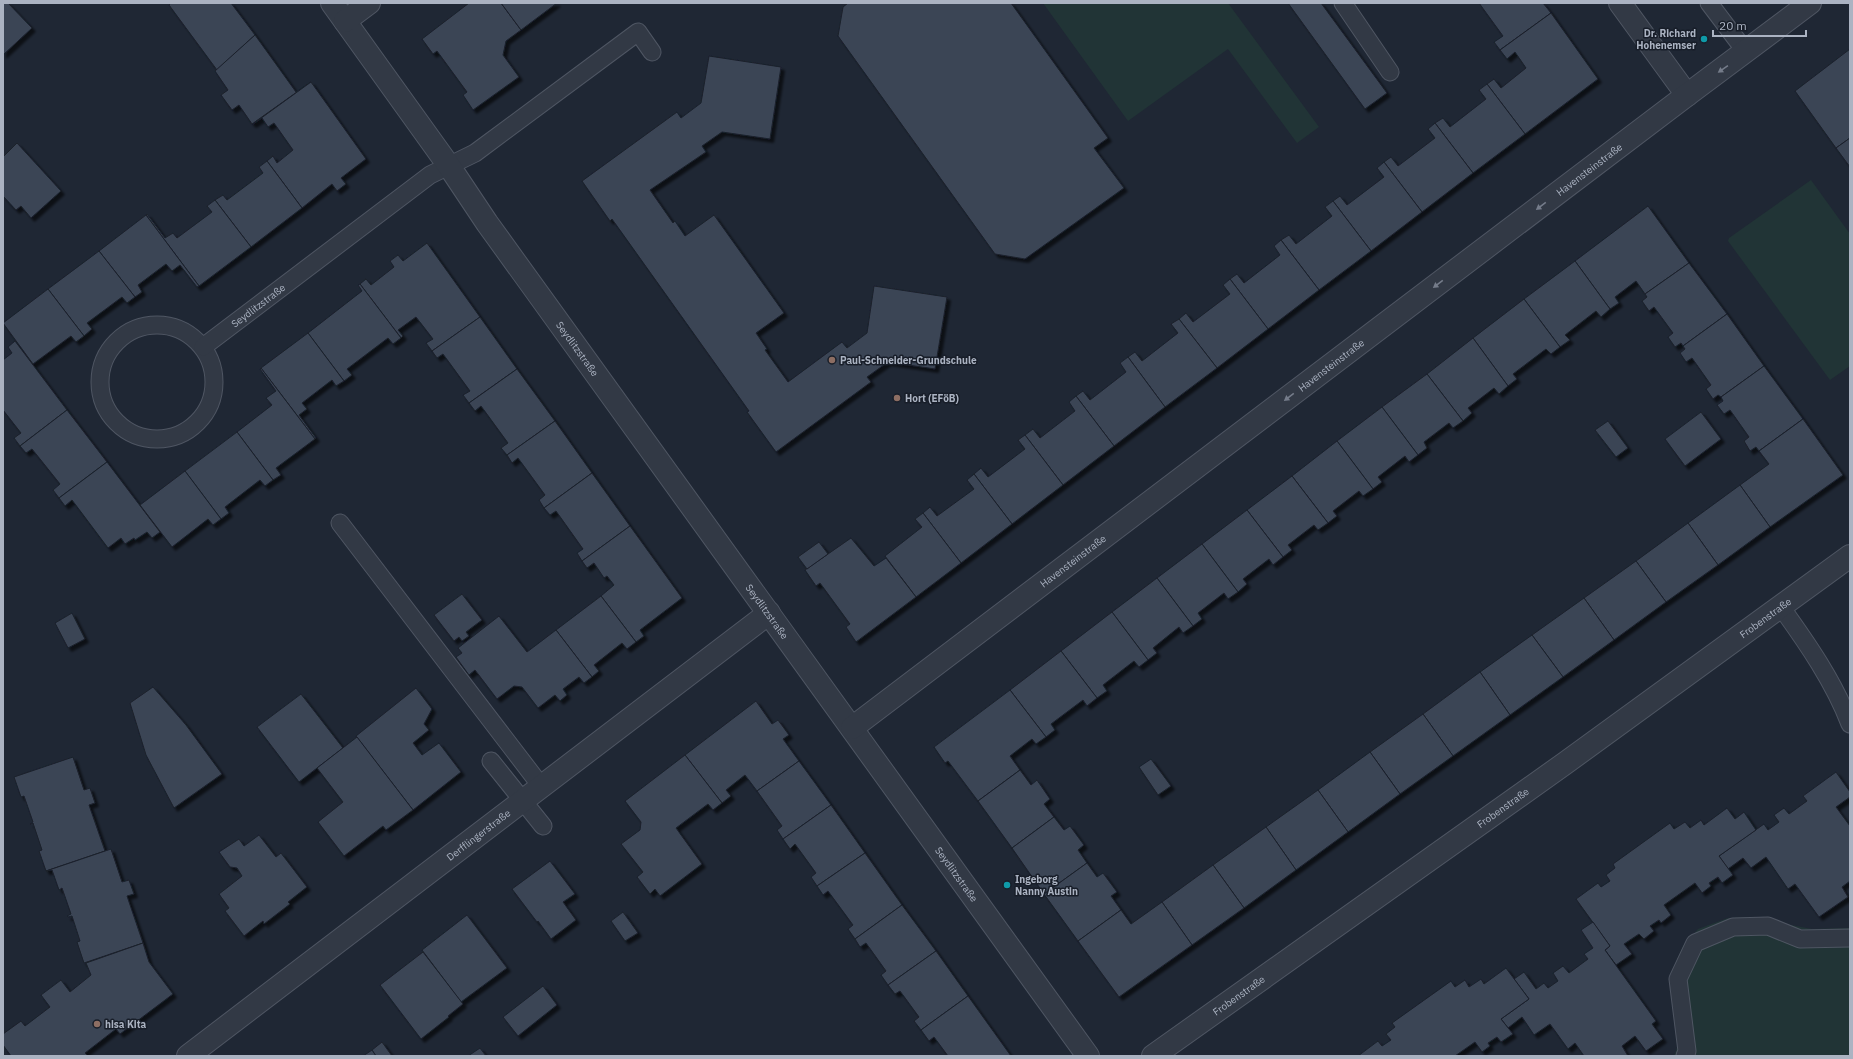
<svg xmlns="http://www.w3.org/2000/svg" width="1853" height="1059" font-family="'IBM Plex Sans',sans-serif">
	<defs>
		<filter id="shadow"><feDropShadow dx="3.5" dy="3.5" stdDeviation="1" flood-color="#0009"/></filter>
	</defs>
	<rect width="100%" height="100%" fill="#1f2734"/>
	<g fill="#213436">
		<polygon points="1043,3 1228,3 1319,127 1297,143 1228,49 1128,121"/>
		<polygon points="1811,180 1850,234 1850,366 1830,380 1728,241 1729,238"/>
		<polygon points="1749,917 1812,929 1850,928 1850,1056 1674,1056 1679,1042 1672,990 1673,969 1683,946 1698,929 1728,918"/>
	</g>
	<g fill="#3b4455" stroke="#1a202b" filter="url(#shadow)">
		<polygon points="3,3 8,3 32,28 3,55"/>
		<polygon points="171,3 231,3 255,35 217,70 169,5"/>
		<polygon points="469,3 501,3 521,30 506,41 503,55 519,77 473,110 463,95 467,92 437,51 433,54 422,39"/>
		<polygon points="501,3 557,3 521,30"/>
		<polygon points="848,3 1011,3 1108,138 1094,148 1124,188 1025,259 995,254 838,36 843,7"/>
		<polygon points="1288,3 1321,3 1387,93 1365,109"/>
		<polygon points="1479,3 1543,3 1551,13 1500,50 1494,42 1503,36"/>
		<polygon points="1551,13 1598,79 1525,134 1487,84 1494,79 1501,88 1526,68 1515,52 1507,59 1500,50"/>
		<polygon points="255,35 296,92 311,82 252,124 239,105 232,110 221,95 228,90 215,71"/>
		<polygon points="1850,49 1850,138 1836,148 1795,91"/>
		<polygon points="709,56 781,67 770,139 722,132 702,146 706,152 650,190 673,223 675,221 685,236 714,215 784,313 756,333 767,349 765,350 788,382 842,342 847,348 867,333 874,286 947,297 935,369 888,362 867,377 871,382 776,452 747,412 749,411 612,219 610,221 582,181 677,112 681,118 701,103"/>
		<polygon points="311,82 366,159 341,178 346,184 337,191 332,184 302,208 267,161 273,156 277,163 293,150 274,123 268,127 262,118 253,124"/>
		<polygon points="1487,84 1525,134 1473,173 1435,123 1443,118 1450,127 1486,99 1479,90"/>
		<polygon points="1435,123 1473,173 1422,212 1384,162 1391,157 1398,166 1435,138 1428,129"/>
		<polygon points="1850,138 1850,167 1836,148"/>
		<polygon points="17,143 61,191 31,218 21,206 16,210 3,196 3,157"/>
		<polygon points="267,161 302,208 251,247 215,200 223,195 227,200 263,173 259,167"/>
		<polygon points="1384,162 1422,212 1371,251 1333,201 1340,196 1347,205 1384,177 1377,168"/>
		<polygon points="215,200 251,247 199,286 146,215 147,214 165,238 173,233 177,238 212,212 207,206"/>
		<polygon points="1333,201 1371,251 1319,290 1281,240 1289,235 1296,244 1332,216 1325,207"/>
		<polygon points="1648,206 1689,263 1645,294 1636,281 1615,297 1619,303 1610,309 1575,261"/>
		<polygon points="146,215 199,286 197,287 180,265 172,271 166,264 138,285 142,292 135,297 99,251"/>
		<polygon points="1281,240 1319,290 1268,329 1230,279 1237,274 1244,283 1280,255 1274,246"/>
		<polygon points="427,243 480,317 432,351 426,343 433,339 416,317 398,330 403,336 401,338 360,284 366,279 371,285 394,267 390,261 398,255 403,261"/>
		<polygon points="99,251 135,297 127,303 122,297 87,323 92,329 84,336 48,289"/>
		<polygon points="1575,261 1610,309 1601,317 1596,311 1565,335 1570,340 1560,347 1524,299"/>
		<polygon points="1689,263 1727,314 1683,346 1681,343 1675,347 1668,337 1673,333 1654,307 1649,311 1642,301 1647,297 1645,294"/>
		<polygon points="1230,279 1268,329 1217,368 1179,319 1186,313 1193,322 1230,294 1223,285"/>
		<polygon points="360,284 401,338 393,344 388,338 347,369 352,375 344,381 308,333 362,291 358,285"/>
		<polygon points="48,289 84,336 76,342 71,336 33,364 3,323"/>
		<polygon points="1524,299 1560,347 1551,354 1546,349 1513,374 1517,379 1508,386 1473,338"/>
		<polygon points="1727,314 1764,366 1721,397 1718,395 1713,399 1706,389 1711,385 1692,358 1686,362 1680,353 1685,349 1683,346"/>
		<polygon points="480,317 517,369 469,403 463,395 470,391 443,354 437,358 432,351"/>
		<polygon points="1179,319 1217,368 1165,407 1128,357 1135,352 1142,361 1178,333 1171,324"/>
		<polygon points="308,333 344,381 336,386 332,380 302,403 307,409 299,415 316,438 315,439 261,368"/>
		<polygon points="1473,338 1508,386 1499,394 1494,388 1468,408 1472,413 1463,421 1427,374"/>
		<polygon points="15,341 67,410 20,446 14,438 21,433 3,410 3,360 12,353 8,347"/>
		<polygon points="1128,357 1165,407 1114,446 1076,396 1083,391 1090,400 1126,372 1120,363"/>
		<polygon points="1764,366 1803,419 1759,451 1756,447 1750,451 1744,441 1749,437 1730,410 1724,414 1717,405 1723,401 1721,397"/>
		<polygon points="261,368 315,439 276,468 281,475 273,480 237,432 272,405 266,398 276,391 260,369"/>
		<polygon points="517,369 555,421 507,455 501,448 508,443 481,406 475,411 469,403"/>
		<polygon points="1427,374 1463,421 1453,428 1449,423 1424,442 1427,448 1418,455 1382,407"/>
		<polygon points="1076,396 1114,446 1063,485 1025,435 1033,429 1040,438 1075,411 1069,402"/>
		<polygon points="1382,407 1418,455 1409,462 1405,456 1378,477 1382,482 1373,489 1337,441"/>
		<polygon points="67,410 107,462 59,498 53,490 60,484 32,449 26,453 20,446"/>
		<polygon points="1701,412 1721,439 1685,466 1665,439"/>
		<polygon points="1803,419 1843,475 1770,527 1740,485 1769,464 1759,451"/>
		<polygon points="555,421 592,473 544,508 539,500 545,495 518,458 512,463 507,455"/>
		<polygon points="1608,421 1628,448 1616,457 1595,430"/>
		<polygon points="237,432 273,480 265,486 260,480 225,507 229,513 221,519 185,471"/>
		<polygon points="1025,435 1063,485 1012,524 974,474 981,468 988,477 1025,449 1018,440"/>
		<polygon points="1337,441 1373,489 1363,496 1359,491 1333,511 1337,516 1328,523 1292,476"/>
		<polygon points="107,462 160,532 152,538 147,532 135,540 134,538 125,544 121,538 108,548 72,500 65,506 59,498"/>
		<polygon points="185,471 221,519 213,525 208,519 172,547 140,505"/>
		<polygon points="592,473 630,526 582,561 577,553 583,549 556,511 550,515 544,508"/>
		<polygon points="974,474 1012,524 961,563 923,513 930,507 937,516 974,489 967,480"/>
		<polygon points="1292,476 1328,523 1318,530 1314,525 1288,545 1292,550 1283,557 1247,510"/>
		<polygon points="1740,485 1770,527 1718,565 1688,523"/>
		<polygon points="1247,510 1283,557 1273,565 1269,559 1243,579 1247,584 1238,592 1202,544"/>
		<polygon points="923,513 961,563 916,597 885,556 922,527 915,519"/>
		<polygon points="1688,523 1718,565 1666,602 1636,561"/>
		<polygon points="630,526 682,598 640,630 644,636 636,642 601,596 614,585 607,576 604,578 594,563 587,568 582,561"/>
		<polygon points="851,538 874,566 886,558 916,597 856,642 846,627 850,624 820,583 816,586 805,570"/>
		<polygon points="819,542 828,554 807,569 798,557"/>
		<polygon points="1202,544 1238,592 1228,599 1224,593 1198,613 1202,619 1193,626 1157,578"/>
		<polygon points="1636,561 1666,602 1614,640 1584,598"/>
		<polygon points="1157,578 1193,626 1183,633 1179,627 1153,648 1157,653 1148,660 1112,612"/>
		<polygon points="462,594 482,620 466,632 469,636 462,641 459,637 454,641 434,615"/>
		<polygon points="601,596 636,642 627,649 622,643 594,665 599,671 592,677 556,630"/>
		<polygon points="1584,598 1614,640 1563,677 1532,635"/>
		<polygon points="1112,612 1148,660 1139,667 1134,661 1103,685 1107,691 1097,698 1061,651"/>
		<polygon points="72,613 85,639 68,648 55,623"/>
		<polygon points="499,616 527,652 556,630 592,677 584,683 579,677 563,689 567,695 560,701 555,695 538,708 522,687 514,686 497,699 475,670 469,675 456,657 462,653 458,648"/>
		<polygon points="1532,635 1563,677 1510,715 1480,672"/>
		<polygon points="1061,651 1097,698 1087,706 1083,700 1051,724 1055,730 1046,737 1010,690"/>
		<polygon points="1480,672 1510,715 1453,756 1423,714"/>
		<polygon points="153,687 186,725 222,774 174,808 146,755 130,703"/>
		<polygon points="416,688 432,709 424,724 429,730 413,743 422,755 439,743 461,772 413,810 356,736"/>
		<polygon points="1010,690 1046,737 1036,744 1032,739 1010,756 1020,770 978,801 948,761 945,763 934,747"/>
		<polygon points="301,694 343,748 299,782 257,727"/>
		<polygon points="756,701 772,724 778,720 789,735 783,739 799,761 757,791 745,775 726,790 731,796 722,803 685,755"/>
		<polygon points="1423,714 1453,756 1400,794 1370,752"/>
		<polygon points="357,737 413,810 386,830 383,826 344,856 318,822 343,802 317,768"/>
		<polygon points="1370,752 1400,794 1348,832 1318,790"/>
		<polygon points="685,755 722,803 713,810 708,804 676,828 702,864 660,896 655,889 650,894 637,877 643,872 621,844 640,830 641,822 625,801"/>
		<polygon points="73,757 84,790 90,788 95,803 89,805 105,851 46,871 39,851 42,850 33,823 30,824 33,822 24,796 21,797 14,777"/>
		<polygon points="1151,759 1171,786 1158,795 1139,767"/>
		<polygon points="799,761 831,805 783,839 777,830 782,826 757,791"/>
		<polygon points="1020,770 1031,785 1037,780 1050,799 1044,804 1054,817 1012,848 978,801"/>
		<polygon points="1836,772 1850,792 1850,797 1836,807 1850,826 1850,881 1842,887 1848,897 1819,917 1795,884 1788,889 1766,857 1751,868 1743,858 1728,869 1719,856 1764,824 1768,830 1779,822 1774,815 1784,808 1789,814 1807,801 1803,796"/>
		<polygon points="1318,790 1348,832 1296,870 1266,827"/>
		<polygon points="831,805 865,853 817,886 811,877 816,873 795,844 790,849 783,839"/>
		<polygon points="1727,808 1735,819 1744,812 1756,830 1719,856 1733,875 1722,883 1718,877 1709,883 1711,886 1702,893 1695,883 1664,905 1671,915 1661,923 1659,920 1650,926 1654,931 1644,939 1639,934 1624,944 1632,954 1616,965 1605,950 1610,946 1576,899 1598,883 1601,887 1610,881 1606,875 1615,868 1613,864 1670,823 1674,829 1685,822 1690,828 1701,820 1704,825"/>
		<polygon points="1054,817 1064,830 1070,826 1084,845 1078,850 1087,863 1044,894 1012,848"/>
		<polygon points="1266,827 1296,870 1244,908 1213,865"/>
		<polygon points="259,835 276,857 281,853 307,887 288,902 290,904 264,924 263,921 244,936 225,911 229,908 219,894 242,876 237,868 230,867 219,852 239,839 244,846"/>
		<polygon points="111,849 122,882 129,880 134,894 127,896 143,943 84,963 77,942 80,941 72,916 68,917 67,916 71,914 62,888 59,890 52,870 46,871"/>
		<polygon points="865,853 902,905 855,939 848,929 853,925 828,891 823,895 817,886"/>
		<polygon points="550,861 575,894 563,902 576,920 551,939 538,921 537,922 512,889"/>
		<polygon points="1087,863 1097,877 1103,873 1117,892 1111,896 1121,910 1078,941 1044,894"/>
		<polygon points="1213,865 1244,908 1192,945 1162,902"/>
		<polygon points="1162,902 1192,945 1119,997 1078,941 1121,910 1131,924"/>
		<polygon points="902,905 936,951 888,985 881,975 886,971 866,943 860,947 855,939"/>
		<polygon points="623,912 638,933 625,941 611,921"/>
		<polygon points="467,915 507,968 461,1002 422,950"/>
		<polygon points="1593,922 1610,946 1605,950 1656,1021 1652,1024 1663,1039 1646,1051 1635,1036 1622,1046 1628,1056 1584,1056 1575,1043 1568,1049 1550,1024 1534,1035 1522,1017 1508,1028 1501,1019 1529,999 1514,979 1524,972 1536,989 1544,983 1548,988 1558,981 1553,973 1563,966 1569,973 1588,959 1584,954 1593,948 1581,930"/>
		<polygon points="143,943 149,962 173,994 120,1034 116,1029 85,1053 88,1056 11,1056 3,1045 3,1034 21,1021 25,1026 50,1007 41,995 61,980 70,992 91,975 86,963"/>
		<polygon points="936,951 968,996 921,1030 914,1021 919,1017 900,991 895,994 888,985"/>
		<polygon points="423,952 463,1004 448,1016 449,1017 421,1039 380,985"/>
		<polygon points="1506,968 1529,999 1501,1019 1513,1034 1501,1042 1497,1037 1488,1043 1490,1046 1482,1052 1475,1042 1455,1056 1358,1056 1378,1041 1382,1046 1391,1040 1386,1034 1395,1027 1392,1023 1451,981 1455,987 1465,980 1469,987 1481,979 1484,984"/>
		<polygon points="543,986 557,1005 518,1036 503,1017"/>
		<polygon points="968,996 1011,1056 948,1056 934,1037 929,1041 921,1030"/>
		<polygon points="382,1042 392,1056 376,1056 372,1050"/>
		<polygon points="480,1048 486,1056 468,1056"/>
		<polygon points="372,1050 376,1056 363,1056"/>
	</g>
	<g fill="none" stroke-linecap="round" stroke-linejoin="round">
		<g stroke="#4f5663" stroke-width="19">
			<g id="lane">
				<polyline points="1343,3 1390,72"/>
				<polyline points="1709,3 1746,52"/>
				<circle cx="157" cy="382" r="57"/>
				<path id="s1" d="M203 347 430 175 475 153 638 32 652 52"/>
				<polyline points="340,523 541,786"/>
				<path d="M1781 607C1807 643 1834 682 1850 724"/>
				<polyline points="491,761 543,826"/>
				<polyline points="1685,1056 1687,1051 1678,979 1695,943 1733,927 1768,926 1800,939 1850,938"/>
			</g>
		</g>
		<g stroke="#4f5663" stroke-width="24">
			<g id="street">
				<path id="s2" d="M332 3 449 166 487 223 1088 1056"/>
				<polyline points="1620,3 1687,95"/>
				<polyline points="345,21 369,3"/>
				<path id="s3" d="M852 728 1687 95 1810 3"/>
				<path id="s4" d="M188 1056 769 613"/>
				<path id="s5" d="M1153 1056 1564 764 1850 556"/>
			</g>
		</g>
		<use href="#lane" stroke="#323945" stroke-width="17"/>
		<use href="#street" stroke="#323945" stroke-width="22"/>
	</g>
	<defs><path id="oneway-solid" d="M-6-.8H1V-3.2L6.5 0L1 3.2V.8H-6Z"/></defs>
	<g fill="#757c8a">
		<use href="#oneway-solid" transform="translate(1723 69) rotate(145)"/>
		<use href="#oneway-solid" transform="translate(1541 206) rotate(143)"/>
		<use href="#oneway-solid" transform="translate(1438 284) rotate(143)"/>
		<use href="#oneway-solid" transform="translate(1289 397) rotate(143)"/>
	</g>
	<g fill="#0f9aa8" stroke="#181e29" stroke-width="1.5">
		<circle cx="1704" cy="39" r="4"/>
		<circle cx="1007" cy="885" r="4"/>
	</g>
	<g fill="#8d6e63" stroke="#181e29" stroke-width="1.5">
		<circle cx="832" cy="360" r="4"/>
		<circle cx="897" cy="398" r="4"/>
		<circle cx="97" cy="1024" r="4"/>
	</g>
	<g text-anchor="middle" stroke-width="3" stroke-linejoin="round" paint-order="stroke">
		<g font-size="10" font-weight="bold" fill="#abb3c2" stroke="#181e29" text-anchor="start">
			<text x="1696" y="37" text-anchor="end">Dr. Richard<tspan x="1696" dy="12">Hohenemser</tspan></text>
			<text x="840" y="364">Paul-Schneider-Grundschule</text>
			<text x="905" y="402">Hort (EFöB)</text>
			<text x="1015" y="883">Ingeborg<tspan x="1015" dy="12">Nanny Austin</tspan></text>
			<text x="105" y="1028">hisa Kita</text>
		</g>
		<g font-size="10" fill="#abb3c2" stroke="#181e29">
			<text dy="4" stroke="none"><textPath href="#s3" startOffset="925">Havensteinstraße</textPath></text>
			<text dy="4" stroke="none"><textPath href="#s1" startOffset="69">Seydlitzstraße</textPath></text>
			<text dy="4" stroke="none"><textPath href="#s2" startOffset="424">Seydlitzstraße</textPath></text>
			<text dy="4" stroke="none"><textPath href="#s3" startOffset="601">Havensteinstraße</textPath></text>
			<text dy="4" stroke="none"><textPath href="#s3" startOffset="277">Havensteinstraße</textPath></text>
			<text dy="4" stroke="none"><textPath href="#s2" startOffset="748">Seydlitzstraße</textPath></text>
			<text dy="4" stroke="none"><textPath href="#s5" startOffset="753">Frobenstraße</textPath></text>
			<text dy="4" stroke="none"><textPath href="#s5" startOffset="429">Frobenstraße</textPath></text>
			<text dy="4" stroke="none"><textPath href="#s4" startOffset="365">Derfflingerstraße</textPath></text>
			<text dy="4" stroke="none"><textPath href="#s2" startOffset="1072">Seydlitzstraße</textPath></text>
			<text dy="4" stroke="none"><textPath href="#s5" startOffset="105">Frobenstraße</textPath></text>
		</g>
	</g>
	<rect width="1853" height="1059" fill="none" stroke="#abb3c2" stroke-width="8"/>
	<path d="M1713 30v6h93v-6" fill="none" stroke="#abb3c2" stroke-width="2"/>
	<text x="1719" y="30" font-size="12" fill="#abb3c2" stroke="#181e29" stroke-width="3" paint-order="stroke">20 m</text>
</svg>
